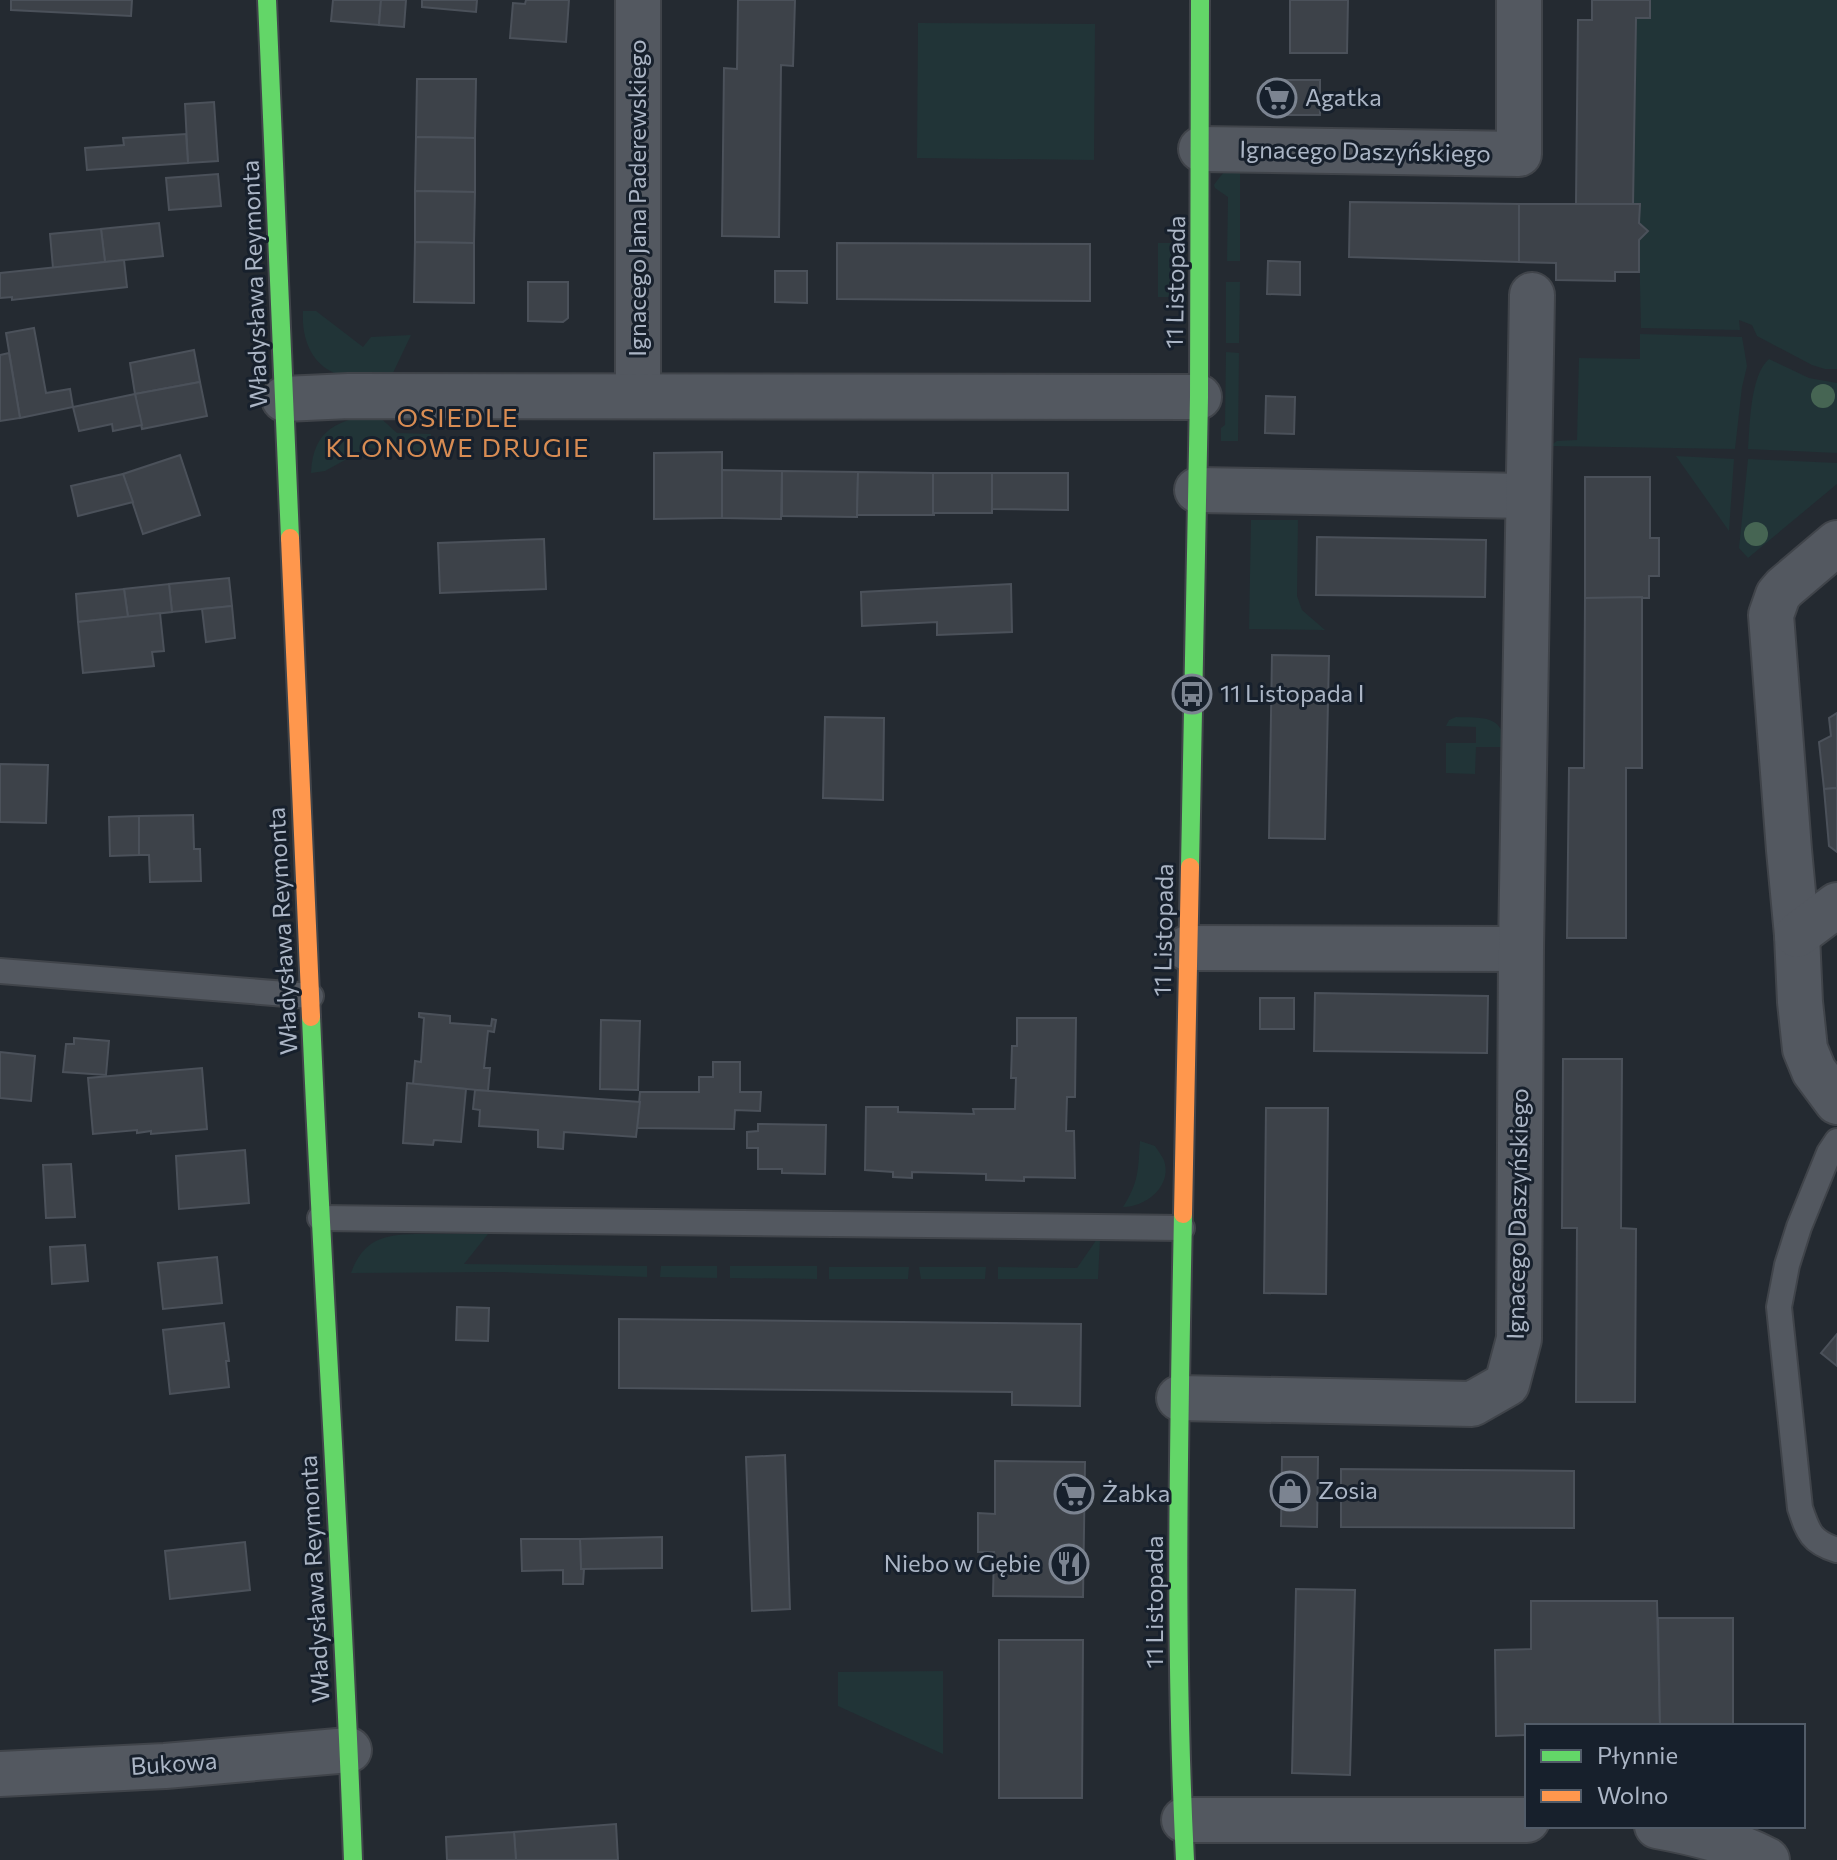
<svg xmlns="http://www.w3.org/2000/svg" width="1837" height="1860" font-family="Commissioner,sans-serif">
	<rect width="100%" height="100%" fill="#242a31"/>
	<g fill="#213437">
		<polygon points="1650,0 1837,0 1837,369 1825,369 1812,365 1757,336 1752,325 1739,320 1740,330 1641,328 1639,240 1648,231 1639,223 1639,205 1633,205 1636,18 1649,18"/>
		<polygon points="918,23 1095,24 1094,160 917,158"/>
		<path d="M1240 164V261H1227L1228 197 1215 188 1214 185C1221 175 1228 166 1240 164Z"/>
		<polygon points="1158,243 1179,243 1178,269 1170,270 1170,297 1158,297"/>
		<polygon points="1226,282 1240,282 1239,343 1226,343"/>
		<path d="M303 311H316L363 347 371 337 411 335 391 377C376 376 360 378 345 376 313 370 301 340 303 311Z"/>
		<polygon points="1640,334 1742,337 1747,366 1742,387 1735,449 1550,446 1557,441 1577,440 1579,358 1640,359"/>
		<polygon points="1226,352 1239,353 1238,441 1221,441 1221,428 1225,425"/>
		<path d="M1769 359 1809 378 1837 383V453L1748 449C1750 425 1750 375 1769 359Z"/>
		<path d="M376 414 397 433 431 434V452L367 448 325 471 311 473C313 429 338 420 376 414Z"/>
		<polygon points="1676,456 1734,459 1729,531"/>
		<polygon points="1748,459 1837,463 1837,484 1748,558 1739,548"/>
		<polygon points="1251,520 1298,520 1297,596 1302,610 1325,630 1249,629"/>
		<path d="M1456 717C1481 718 1505 714 1504 747H1476L1475 774 1446 773V743H1476V727L1446 726 1449 720Z"/>
		<path d="M1140 1141 1155 1146C1158 1151 1164 1158 1165 1164 1170 1188 1145 1207 1123 1207 1139 1182 1138 1170 1140 1141Z"/>
		<path d="M415 1234H488L464 1264 647 1266V1277L499 1272 351 1273C363 1240 382 1235 415 1234Z"/>
		<polygon points="1097,1239 1100,1239 1098,1279 998,1279 998,1267 1077,1268"/>
		<polygon points="661,1266 717,1266 717,1278 660,1277"/>
		<polygon points="730,1266 817,1266 817,1279 730,1278"/>
		<polygon points="829,1267 909,1267 908,1279 829,1279"/>
		<polygon points="919,1267 986,1267 985,1279 921,1279"/>
		<polygon points="943,1671 943,1754 838,1706 838,1672"/>
	</g>
	<g fill="#3d4249" stroke="#4b515a" stroke-width="2">
		<polygon points="11,0 132,0 131,16 11,10"/>
		<polygon points="333,0 381,0 379,25 331,21"/>
		<polygon points="381,0 406,0 404,27 379,25"/>
		<polygon points="422,0 477,0 476,12 422,7"/>
		<polygon points="526,0 569,0 566,42 510,38 513,3 525,4"/>
		<polygon points="738,0 795,0 793,66 781,65 779,237 722,236 724,68 737,69"/>
		<polygon points="1290,0 1348,0 1347,53 1290,53"/>
		<polygon points="1592,0 1650,0 1650,18 1636,18 1633,205 1576,204 1578,20 1592,20"/>
		<polygon points="417,79 476,79 475,138 416,137"/>
		<rect x="1271" y="80" width="49" height="35"/>
		<polygon points="214,102 218,161 188,163 185,104"/>
		<polygon points="186,134 188,163 87,170 85,148 124,145 123,138"/>
		<polygon points="416,137 475,138 475,192 415,191"/>
		<polygon points="218,174 221,206 169,210 166,178"/>
		<polygon points="415,191 475,192 474,243 415,242"/>
		<polygon points="1350,202 1519,204 1519,262 1349,257"/>
		<polygon points="1519,204 1640,204 1639,223 1648,231 1639,240 1639,272 1615,272 1615,281 1556,280 1556,263 1519,262"/>
		<polygon points="159,223 163,256 105,262 101,229"/>
		<polygon points="101,229 105,262 53,268 50,234"/>
		<polygon points="415,242 474,243 474,303 414,302"/>
		<polygon points="837,243 1090,244 1090,301 837,299"/>
		<polygon points="124,260 127,287 12,300 12,297 0,298 0,273"/>
		<polygon points="1268,261 1300,262 1300,295 1267,294"/>
		<polygon points="775,271 807,271 807,303 775,302"/>
		<polygon points="528,282 568,282 568,318 563,322 528,321"/>
		<polygon points="34,328 46,393 70,389 73,407 20,418 6,333"/>
		<polygon points="194,350 200,382 135,394 130,363"/>
		<polygon points="9,353 20,418 0,421 0,355"/>
		<polygon points="200,382 207,416 142,429 135,394"/>
		<polygon points="135,394 142,425 113,431 112,424 79,431 73,407"/>
		<polygon points="1266,396 1295,397 1294,434 1265,433"/>
		<polygon points="722,452 722,518 654,519 654,453"/>
		<polygon points="180,455 200,515 143,534 123,474"/>
		<polygon points="722,470 782,471 781,519 722,518"/>
		<polygon points="782,471 858,472 857,517 782,516"/>
		<polygon points="858,472 933,473 934,515 857,515"/>
		<rect x="933" y="473" width="59" height="40"/>
		<polygon points="992,473 1068,473 1068,510 992,509"/>
		<polygon points="123,474 133,502 78,516 71,486"/>
		<polygon points="1585,477 1650,477 1650,538 1659,538 1659,576 1649,576 1649,598 1585,598"/>
		<polygon points="1317,537 1486,540 1485,597 1316,595"/>
		<polygon points="544,539 546,589 440,593 438,543"/>
		<polygon points="229,578 232,606 172,612 169,584"/>
		<polygon points="169,584 172,612 128,617 124,589"/>
		<polygon points="1011,584 1012,632 937,635 937,622 862,626 861,592"/>
		<polygon points="124,589 128,617 78,622 76,594"/>
		<polygon points="1642,597 1642,768 1626,768 1626,938 1567,938 1569,768 1584,768 1585,598"/>
		<polygon points="232,606 235,638 206,642 202,609"/>
		<polygon points="160,613 164,651 152,652 154,666 83,673 78,622"/>
		<polygon points="1272,655 1329,656 1325,839 1269,838"/>
		<polygon points="1837,713 1837,788 1824,789 1819,742 1831,736 1829,718"/>
		<polygon points="825,717 884,718 883,800 823,798"/>
		<polygon points="0,764 48,765 46,823 0,822"/>
		<polygon points="1837,788 1837,852 1829,846 1824,789"/>
		<polygon points="193,815 194,849 200,849 201,881 150,882 149,855 139,855 139,816"/>
		<polygon points="139,816 139,855 110,856 109,817"/>
		<polygon points="1315,993 1488,996 1487,1053 1314,1051"/>
		<rect x="1260" y="998" width="34" height="31"/>
		<polygon points="419,1013 450,1016 450,1023 491,1026 492,1019 496,1020 494,1032 488,1031 484,1068 490,1068 488,1091 413,1084 415,1061 421,1062 424,1018 419,1017"/>
		<polygon points="1017,1018 1076,1018 1075,1097 1067,1097 1066,1131 1074,1131 1075,1178 1024,1177 1024,1181 986,1180 986,1174 912,1172 912,1178 893,1177 893,1172 865,1170 866,1107 898,1107 898,1112 974,1114 973,1109 1015,1109 1016,1078 1011,1078 1012,1046 1017,1046"/>
		<polygon points="601,1020 640,1021 638,1090 600,1089"/>
		<polygon points="74,1038 109,1041 106,1075 63,1072 66,1044 74,1044"/>
		<polygon points="0,1052 35,1056 31,1101 0,1098"/>
		<polygon points="1563,1059 1622,1059 1621,1228 1636,1229 1635,1402 1576,1402 1577,1228 1562,1228"/>
		<polygon points="713,1062 740,1062 740,1092 761,1092 760,1111 735,1110 734,1129 637,1128 640,1092 699,1092 699,1077 713,1077"/>
		<polygon points="202,1068 207,1129 151,1134 151,1131 137,1133 137,1130 93,1134 88,1078"/>
		<polygon points="407,1083 466,1089 461,1142 434,1140 433,1145 403,1143"/>
		<polygon points="475,1090 640,1102 636,1137 564,1132 563,1149 538,1147 538,1130 479,1126 480,1110 473,1109"/>
		<polygon points="1266,1108 1328,1108 1326,1294 1264,1293"/>
		<polygon points="758,1124 826,1125 825,1174 782,1173 782,1169 758,1169 758,1148 747,1148 747,1132 758,1131"/>
		<polygon points="245,1150 249,1203 179,1209 176,1156"/>
		<polygon points="71,1164 75,1217 46,1218 43,1165"/>
		<polygon points="85,1245 88,1281 52,1284 50,1247"/>
		<polygon points="217,1257 222,1303 163,1309 158,1263"/>
		<polygon points="457,1307 489,1308 488,1341 456,1340"/>
		<polygon points="619,1319 1081,1324 1080,1406 1012,1405 1012,1392 619,1388"/>
		<polygon points="224,1323 229,1361 226,1361 229,1387 170,1394 163,1330"/>
		<polygon points="1837,1334 1837,1366 1821,1353"/>
		<polygon points="785,1455 790,1609 752,1611 746,1457"/>
		<polygon points="1282,1457 1318,1457 1317,1527 1281,1526"/>
		<polygon points="995,1461 1085,1462 1083,1597 993,1596 994,1552 978,1552 978,1513 995,1514"/>
		<polygon points="1341,1469 1574,1471 1574,1528 1341,1527"/>
		<polygon points="662,1537 662,1568 581,1569 580,1539"/>
		<polygon points="521,1539 580,1539 581,1569 584,1569 583,1584 563,1584 563,1570 522,1571"/>
		<polygon points="245,1542 250,1590 170,1599 165,1551"/>
		<polygon points="1296,1589 1355,1590 1350,1775 1292,1773"/>
		<polygon points="1531,1601 1657,1601 1660,1726 1527,1726 1527,1735 1496,1736 1495,1650 1531,1649"/>
		<polygon points="1658,1618 1733,1618 1733,1726 1660,1726"/>
		<polygon points="999,1640 1083,1640 1082,1798 999,1798"/>
		<polygon points="616,1824 618,1860 516,1860 514,1832"/>
		<polygon points="514,1832 516,1860 447,1860 446,1837"/>
	</g>
	<g fill="none" stroke-linecap="round" stroke-linejoin="round">
		<g stroke="#40444a" stroke-width="28">
			<g id="lane">
				<polyline points="0,971 311,996"/>
				<path d="M1837 1141 1829 1153 1799 1227 1787 1265 1779 1307 1800 1508C1808 1532 1811 1542 1837 1550"/>
				<polyline points="320,1218 1182,1228"/>
			</g>
		</g>
		<g stroke="#40444a" stroke-width="48">
			<g id="street">
				<polyline points="1201,149 1519,154 1519,0"/>
				<polyline points="638,396 638,0"/>
				<polyline points="284,399 349,396 1199,397"/>
				<polyline points="1197,490 1528,496"/>
				<polyline points="1837,543 1784,588 1778,595 1771,615 1789,850 1797,935 1800,1002 1805,1049 1814,1071 1837,1102"/>
				<polyline points="1797,935 1837,905"/>
				<polyline points="1187,948 1521,949"/>
				<polyline points="1179,1398 1472,1404 1507,1384 1519,1339 1521,949 1532,295"/>
				<polyline points="0,1774 165,1766 349,1750"/>
				<polyline points="1184,1820 1527,1820"/>
				<path d="M1657 1826C1695 1833 1733 1842 1767 1860"/>
			</g>
		</g>
		<g stroke="#40444a" stroke-width="22">
			<g id="fast">
				<polyline points="267,0 290,538"/>
				<polyline points="1190,867 1199,397 1200,0"/>
				<path d="M311 1017C323 1298 343 1579 353 1860"/>
				<path d="M1183 1214C1179 1429 1174 1645 1185 1860"/>
			</g>
		</g>
		<g stroke="#40444a" stroke-width="22">
			<g id="slow">
				<polyline points="290,538 311,1017"/>
				<polyline points="1183,1214 1190,867"/>
			</g>
		</g>
		<use href="#lane" stroke="#535860" stroke-width="24"/>
		<use href="#street" stroke="#535860" stroke-width="44"/>
		<use href="#fast" stroke="#63d668" stroke-width="18"/>
		<use href="#slow" stroke="#ff974d" stroke-width="18"/>
	</g>
	<g fill="#466553">
		<circle cx="1823" cy="396" r="12"/>
		<circle cx="1756" cy="534" r="12"/>
	</g>
	<defs>
		<g id="supermarket-ring" transform="scale(2)"><circle r="9.5" fill="#17202c" stroke="#7c8491" stroke-width="1.5"/><path d="M-6-5.5h2.5l.6 2H6L4.5 2H-2.5L-4.4-4H-6ZM-1.5 3.2a1.3 1.3 0 1 0 .1 0ZM3 3.2a1.3 1.3 0 1 0 .1 0Z" fill="#7c8491"/></g>
		<g id="bus-ring" transform="scale(2)"><circle r="9.5" fill="#17202c" stroke="#7c8491" stroke-width="1.5"/><path d="M-5-6H5V4H4V6H2V4H-2V6H-4V4H-5ZM-3.5-4V0h7V-4ZM-3.5 1.2v1.5H-2V1.2ZM2 1.2v1.5H3.5V1.2Z" fill="#7c8491"/></g>
		<g id="shop-ring" transform="scale(2)"><circle r="9.5" fill="#17202c" stroke="#7c8491" stroke-width="1.5"/><path d="M-5-2.5h2.3a2.7 3.5 0 0 1 5.4 0H5L5.5 6h-11ZM-1.5-2.5h3a1.5 2.3 0 0 0-3 0Z" fill="#7c8491"/></g>
		<g id="restaurant-ring" transform="scale(2)"><circle r="9.5" fill="#17202c" stroke="#7c8491" stroke-width="1.5"/><path d="M-5-6h1v4h1v-4h1v4h1v-4h1v5L-1.5 .5V6h-2V.5L-5-1ZM5-6V6H3V1.5H1.5Q1.5-4 5-6Z" fill="#7c8491"/></g>
	</defs>
	<g fill-rule="evenodd">
		<use href="#supermarket-ring" x="1277" y="98"/>
		<use href="#bus-ring" x="1192" y="694"/>
		<use href="#shop-ring" x="1290" y="1491"/>
		<use href="#supermarket-ring" x="1074" y="1494"/>
		<use href="#restaurant-ring" x="1069" y="1564"/>
	</g>
	<g text-anchor="middle" stroke-width="6" stroke-linejoin="round" paint-order="stroke">
		<g font-size="24" fill="#abb5c5" stroke="#17202c" text-anchor="start">
			<text x="1305" y="106">Agatka</text>
			<text x="1220" y="702">11 Listopada I</text>
			<text x="1318" y="1499">Zosia</text>
			<text x="1102" y="1502">Żabka</text>
			<text x="1041" y="1572" text-anchor="end">Niebo w Gębie</text>
		</g>
		<g font-size="24" fill="#abb5c5" stroke="#17202c">
			<text transform="translate(1365 152) rotate(1)" y="8">Ignacego Daszyńskiego</text>
			<text transform="translate(638 198) rotate(-90)" y="8">Ignacego Jana Paderewskiego</text>
			<text transform="translate(1176 282) rotate(-89)" y="8">11 Listopada</text>
			<text transform="translate(255 284) rotate(-92)" y="8">Władysława Reymonta</text>
			<text transform="translate(1164 930) rotate(-89)" y="8">11 Listopada</text>
			<text transform="translate(283 931) rotate(-93)" y="8">Władysława Reymonta</text>
			<text transform="translate(1518 1214) rotate(-89)" y="8">Ignacego Daszyńskiego</text>
			<text transform="translate(315 1579) rotate(-93)" y="8">Władysława Reymonta</text>
			<text transform="translate(1155 1602) rotate(-90)" y="8">11 Listopada</text>
			<text transform="translate(174 1764) rotate(-4)" y="8">Bukowa</text>
		</g>
		<g font-size="26" letter-spacing="2" fill="#d88c53" stroke="#17202c">
			<text x="458" y="427">OSIEDLE<tspan x="458" dy="30">KLONOWE DRUGIE</tspan></text>
		</g>
	</g>
	<rect x="1525" y="1724" width="280" height="104" fill="#17202c" stroke="#525c69" stroke-width="2"/>
	<rect x="1541" y="1750" width="40" height="12" fill="#63d668" stroke="#525c69" stroke-width="2"/>
	<text x="1597" y="1764" font-size="24" fill="#abb5c5">Płynnie</text>
	<rect x="1541" y="1790" width="40" height="12" fill="#ff974d" stroke="#525c69" stroke-width="2"/>
	<text x="1597" y="1804" font-size="24" fill="#abb5c5">Wolno</text>
</svg>
